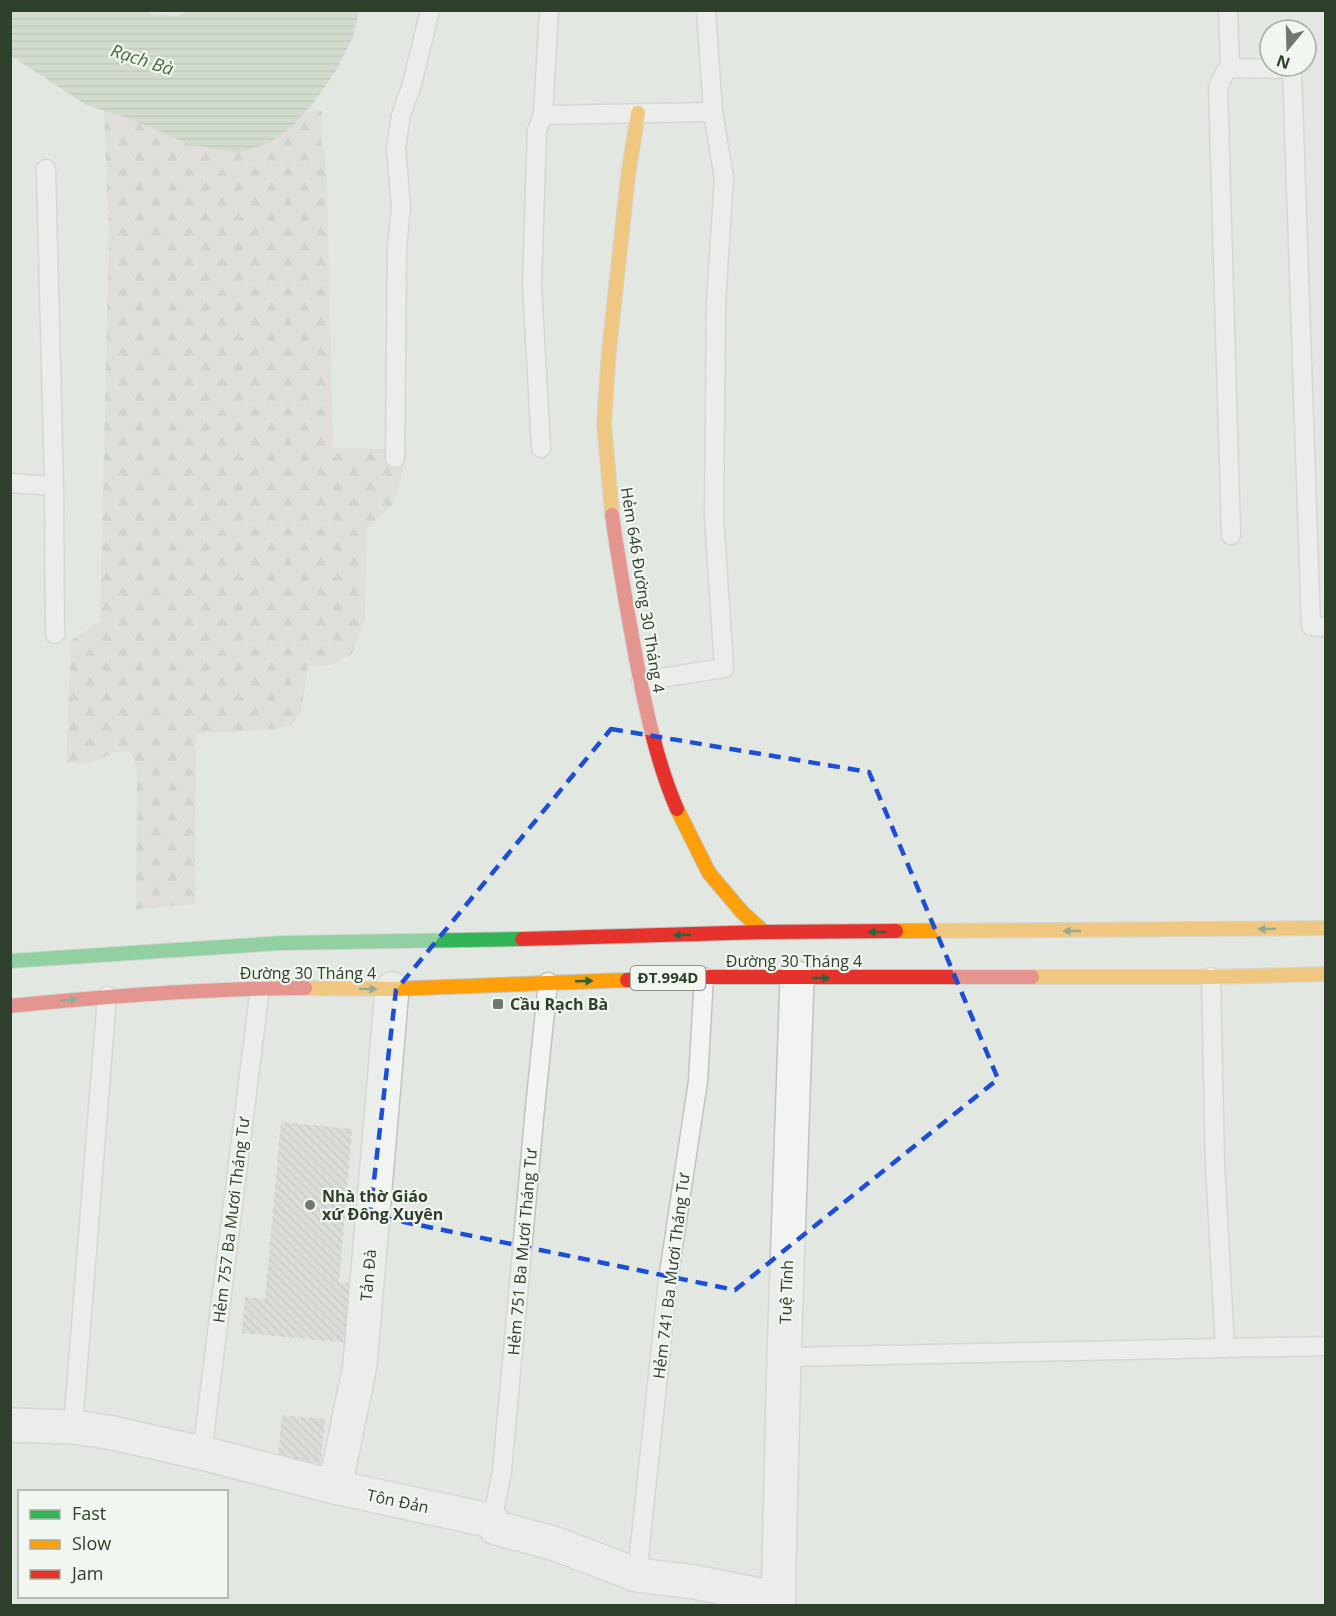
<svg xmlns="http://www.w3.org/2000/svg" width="1336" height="1616" font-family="'Open Sans',sans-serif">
	<defs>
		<pattern id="forest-firs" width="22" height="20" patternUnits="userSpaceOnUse" patternTransform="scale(1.5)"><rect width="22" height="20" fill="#d9d3d2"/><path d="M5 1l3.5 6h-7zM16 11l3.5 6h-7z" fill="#bbb6b4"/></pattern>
		<pattern id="water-rules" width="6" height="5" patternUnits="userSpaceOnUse" patternTransform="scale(1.5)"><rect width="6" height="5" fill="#bacfb3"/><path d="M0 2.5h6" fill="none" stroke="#98a992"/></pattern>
		<pattern id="building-back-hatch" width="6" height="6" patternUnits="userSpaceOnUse" patternTransform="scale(1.5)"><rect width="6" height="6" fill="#cccfcb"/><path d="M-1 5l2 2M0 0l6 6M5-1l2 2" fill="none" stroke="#a6a9a5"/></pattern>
	</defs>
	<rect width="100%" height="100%" fill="#e3e7e2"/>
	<polygon fill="url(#forest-firs)" points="103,83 249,116 322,111 321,140 324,151 327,178 333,448 408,449 397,494 392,506 367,529 365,619 352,654 333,665 308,666 301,712 292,725 275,729 196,734 195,904 136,909 137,774 132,752 115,752 91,763 66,763 71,641 100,621 109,238"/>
	<polygon fill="url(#water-rules)" points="146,11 151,14 178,16 188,10 359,11 353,37 337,69 314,102 292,127 267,144 238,153 192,145 125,117 88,106 11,56 11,11"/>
	<g fill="url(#building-back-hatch)">
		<polygon points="281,1122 352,1129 339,1282 354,1283 349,1343 242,1333 245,1297 265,1299"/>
		<polygon points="282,1415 325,1419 321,1463 278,1458"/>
	</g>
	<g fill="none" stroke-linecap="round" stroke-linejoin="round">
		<g stroke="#c0c3bf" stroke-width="21">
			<g id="lane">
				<polyline points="1228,10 1230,68"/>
				<polyline points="543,115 713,112"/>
				<polyline points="46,169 54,486 55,634"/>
				<polyline points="541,448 532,284 537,130 543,115 549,10"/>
				<polyline points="395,458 397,248 401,207 396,148 401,115 412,84 430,10"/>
				<polyline points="10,483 54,486"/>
				<polyline points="1231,535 1218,87 1225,72 1230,68 1292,69 1311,626 1326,627"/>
				<polyline points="641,681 724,668 714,517 716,302 724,178 713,112 706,10"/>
				<polyline points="1211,977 1215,1164 1225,1348"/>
				<polyline points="784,1357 1326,1346"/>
				<polyline points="73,1427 107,996"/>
				<polyline points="202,1453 260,988"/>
				<polyline points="492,1521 502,1471 535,1108 548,982"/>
				<polyline points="637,1575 668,1280 698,1081 704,977"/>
			</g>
		</g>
		<g stroke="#c0c3bf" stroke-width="36">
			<g id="street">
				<polyline points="10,1425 73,1427 108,1432 202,1453 335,1487 492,1521 496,1528 553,1543 637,1575 695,1582 779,1599"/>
				<polyline points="335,1487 360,1365 392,989"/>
				<polyline points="778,1606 784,1357 797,978"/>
			</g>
		</g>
		<g stroke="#c0c3bf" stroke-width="16">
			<polyline id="fast" points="10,961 282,943 522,939"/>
		</g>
		<g stroke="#c0c3bf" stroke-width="16">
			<g id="slow">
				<polyline points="612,515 604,423 609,351 628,176 638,113"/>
				<polyline points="677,809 709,873 742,912 764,932"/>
				<polyline points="896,931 1326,928"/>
				<polyline points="1032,977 1211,977 1326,974"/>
				<polyline points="305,988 392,989 627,980"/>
			</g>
		</g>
		<g stroke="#c0c3bf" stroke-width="16">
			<g id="jam">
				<path d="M612 515C619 565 628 615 637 664 647 714 657 763 677 809"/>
				<polyline points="522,939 764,932 896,931"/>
				<polyline points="627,980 704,977 1032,977"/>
				<path d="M10 1006C108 996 207 988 305 988"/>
			</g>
		</g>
		<use href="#lane" stroke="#f2f4f1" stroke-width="18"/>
		<use href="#street" stroke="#f2f4f1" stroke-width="33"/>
		<use href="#fast" stroke="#30b455" stroke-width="14"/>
		<use href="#slow" stroke="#ff9f0a" stroke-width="14"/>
		<use href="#jam" stroke="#e5322d" stroke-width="14"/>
	</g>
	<defs><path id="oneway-solid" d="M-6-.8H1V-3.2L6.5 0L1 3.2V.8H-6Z" transform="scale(1.5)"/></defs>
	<g fill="#2f6238">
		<use href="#oneway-solid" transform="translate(1267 929) rotate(179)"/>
		<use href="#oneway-solid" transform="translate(1072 931) rotate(180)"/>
		<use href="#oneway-solid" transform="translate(877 932) rotate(180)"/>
		<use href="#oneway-solid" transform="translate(682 935) rotate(178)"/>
		<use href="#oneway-solid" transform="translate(821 978)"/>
		<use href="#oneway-solid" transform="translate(584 981) rotate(-2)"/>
		<use href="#oneway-solid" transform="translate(368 989) rotate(1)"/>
		<use href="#oneway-solid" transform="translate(69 1000) rotate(-6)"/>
	</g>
	<path d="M0 0H1336V1616H0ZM611 729 869 772 998 1079 735 1290 370 1215 396 990Z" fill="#e3e7e2" fill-opacity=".55" fill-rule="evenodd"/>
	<path fill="none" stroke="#1d4ed8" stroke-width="4.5" stroke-dasharray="12 8" stroke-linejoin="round" d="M611 729 869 772 998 1079 735 1290 370 1215 396 990Z"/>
	<g fill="#6d7a6b" stroke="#f2f6f0" stroke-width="2">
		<rect x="492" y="998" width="12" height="12" rx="3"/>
		<circle cx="310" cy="1205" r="6"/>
	</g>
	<g text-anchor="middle" stroke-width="4.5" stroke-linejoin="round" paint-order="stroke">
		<rect fill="#f2f6f0" stroke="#697666" stroke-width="1.5" x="630.5" y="966" width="75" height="24" rx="4.5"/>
		<g font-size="15" font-weight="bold" fill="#2e3f2b">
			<text x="668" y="983">ĐT.994D</text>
		</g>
		<g font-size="16" fill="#2e3f2b" stroke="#f2f6f0">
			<text transform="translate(643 590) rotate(81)" y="6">Hẻm 646 Đường 30 Tháng 4</text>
			<text x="794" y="967">Đường 30 Tháng 4</text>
			<text x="308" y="979">Đường 30 Tháng 4</text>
			<text transform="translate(231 1220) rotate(-83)" y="6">Hẻm 757 Ba Mươi Tháng Tư</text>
			<text transform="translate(522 1252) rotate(-85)" y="6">Hẻm 751 Ba Mươi Tháng Tư</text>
			<text transform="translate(368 1275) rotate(-85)" y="6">Tản Đà</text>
			<text transform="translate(671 1276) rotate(-83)" y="6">Hẻm 741 Ba Mươi Tháng Tư</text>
			<text transform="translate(786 1292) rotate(-88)" y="6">Tuệ Tĩnh</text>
			<text transform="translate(398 1501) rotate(12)" y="6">Tôn Đản</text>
		</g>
		<g font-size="16" font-weight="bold" fill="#2e3f2b" stroke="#f2f6f0" text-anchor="start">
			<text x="510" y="1010">Cầu Rạch Bà</text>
			<text x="322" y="1202">Nhà thờ Giáo<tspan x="322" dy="18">xứ Đông Xuyên</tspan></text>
		</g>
		<g font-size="18" font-style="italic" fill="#456f39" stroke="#f2f6f0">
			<text transform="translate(142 60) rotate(18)" y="6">Rạch Bà</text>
		</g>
	</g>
	<rect width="1336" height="1616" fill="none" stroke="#2e3f2b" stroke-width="24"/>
	<rect x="18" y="1490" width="210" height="108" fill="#f2f6f0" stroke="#a4ada1" stroke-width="1.5"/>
	<rect x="30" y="1510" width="30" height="9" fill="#30b455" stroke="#a4ada1" stroke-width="1.5"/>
	<text x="72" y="1520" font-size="18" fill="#2e3f2b">Fast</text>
	<rect x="30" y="1540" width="30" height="9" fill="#ff9f0a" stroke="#a4ada1" stroke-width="1.5"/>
	<text x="72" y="1550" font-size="18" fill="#2e3f2b">Slow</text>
	<rect x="30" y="1570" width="30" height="9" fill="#e5322d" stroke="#a4ada1" stroke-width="1.5"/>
	<text x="72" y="1580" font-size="18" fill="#2e3f2b">Jam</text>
	<g transform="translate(1288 48) rotate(199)"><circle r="28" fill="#f2f6f0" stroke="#a4ada1" stroke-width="1.5"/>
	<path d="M0-4.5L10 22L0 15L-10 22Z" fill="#6d7a6b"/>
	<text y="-9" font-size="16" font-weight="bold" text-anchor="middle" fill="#2e3f2b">N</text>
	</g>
</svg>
